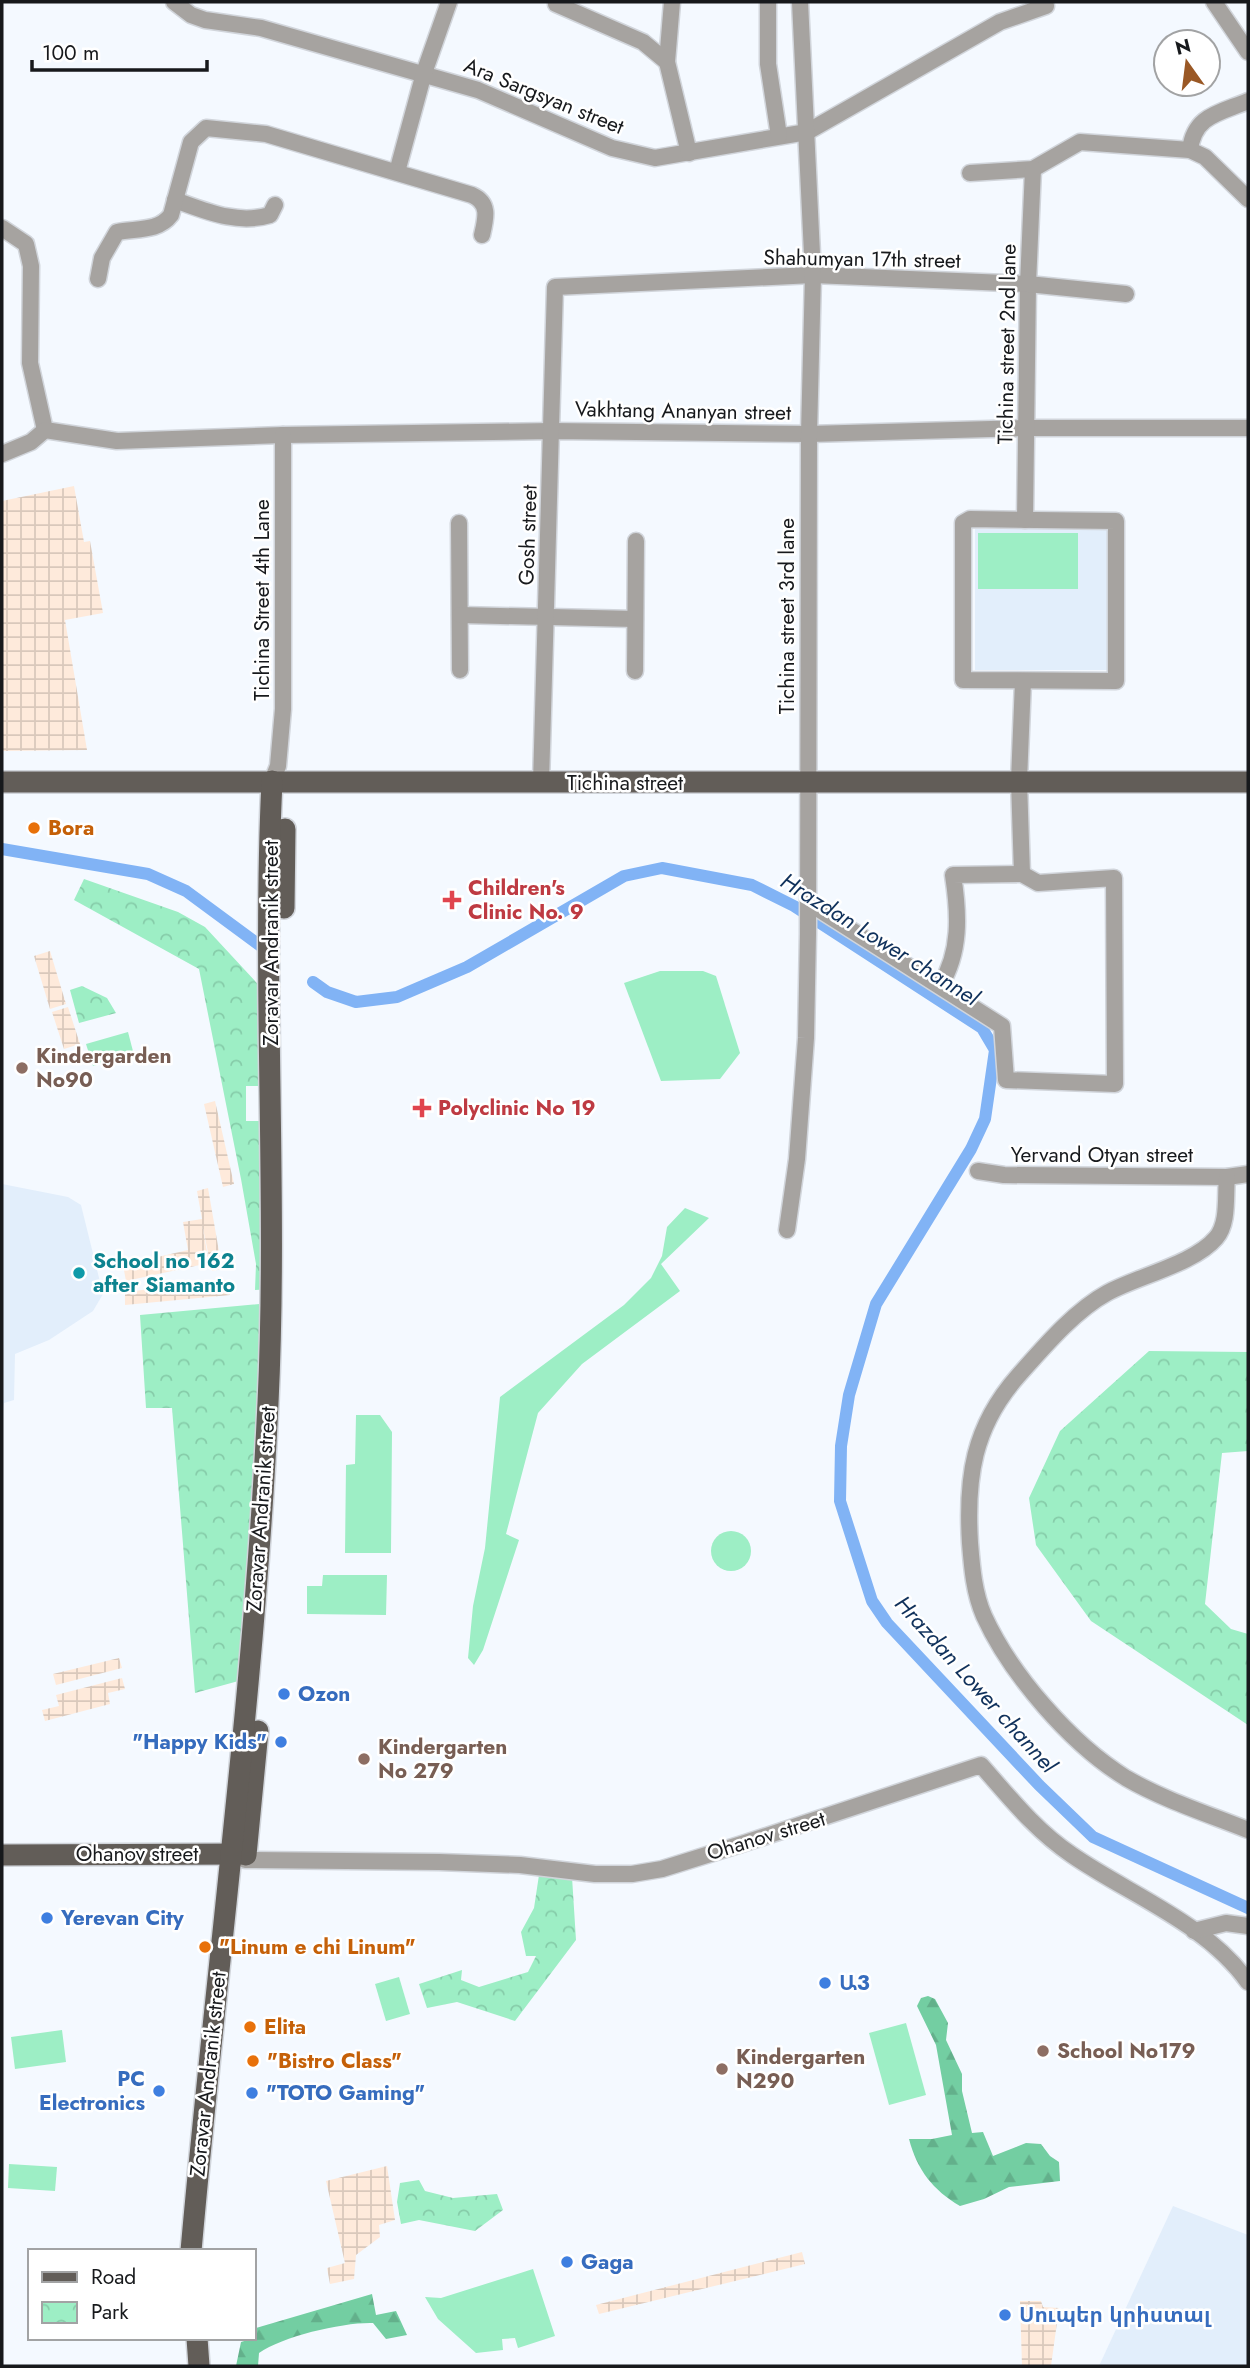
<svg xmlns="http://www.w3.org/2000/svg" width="1250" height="2368" font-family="Jost,'Noto Sans Armenian',sans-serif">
	<defs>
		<pattern id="industrial-grid" width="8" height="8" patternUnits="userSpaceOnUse" patternTransform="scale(1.75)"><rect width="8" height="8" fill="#feeadb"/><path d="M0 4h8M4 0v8" fill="none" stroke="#d9c8bb"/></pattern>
		<pattern id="forest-firs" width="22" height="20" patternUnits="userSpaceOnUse" patternTransform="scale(1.75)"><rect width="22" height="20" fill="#73cea2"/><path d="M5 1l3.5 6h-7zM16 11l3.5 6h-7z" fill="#63b08b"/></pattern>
		<pattern id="park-crowns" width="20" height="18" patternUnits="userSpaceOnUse" patternTransform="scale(1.75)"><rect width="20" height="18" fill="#9deec5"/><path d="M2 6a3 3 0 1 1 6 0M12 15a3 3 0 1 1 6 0" fill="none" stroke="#86cca9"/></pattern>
	</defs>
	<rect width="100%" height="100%" fill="#f4f9ff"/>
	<g fill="#e2eefb">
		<rect x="975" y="529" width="133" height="141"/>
		<polygon points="2,1184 68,1197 81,1205 103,1294 93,1311 49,1340 15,1354 14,1400 4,1403 2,1419"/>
		<polygon points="1173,2206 1248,2235 1248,2366 1099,2366"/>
	</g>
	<g fill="url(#industrial-grid)">
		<polygon points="74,486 84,542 90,541 103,613 65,620 87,750 2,751 2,501"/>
		<polygon points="50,951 66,1004 50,1009 34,956"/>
		<polygon points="68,1007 80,1044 64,1049 52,1012"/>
		<polygon points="215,1101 234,1184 223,1187 204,1104"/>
		<polygon points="208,1188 222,1269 212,1271 202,1224 209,1263 126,1281 123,1265 188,1250 183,1222 202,1219 197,1191"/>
		<polygon points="229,1280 230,1295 125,1305 125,1292"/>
		<polygon points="119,1658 122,1668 56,1685 53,1674"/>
		<polygon points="122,1678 125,1689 108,1693 110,1704 45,1721 42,1710 59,1706 56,1695"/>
		<polygon points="387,2166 395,2220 379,2225 380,2237 356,2255 354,2279 330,2284 327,2268 345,2263 326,2181"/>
		<polygon points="802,2252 805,2264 599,2314 596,2305"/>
		<polygon points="1020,2301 1041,2301 1043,2307 1059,2308 1051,2366 1022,2366"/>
	</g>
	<g fill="#9deec5">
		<rect x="978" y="533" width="100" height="56"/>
		<polygon points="660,971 703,971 716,976 740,1053 720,1079 661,1081 624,983"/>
		<polygon points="128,1032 134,1055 93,1066 86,1044"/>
		<polygon points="685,1208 709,1218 661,1264 680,1291 582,1364 538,1413 506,1534 519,1540 483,1650 474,1665 468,1658 473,1606 485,1548 500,1397 624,1305 651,1278 662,1256 667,1227"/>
		<polygon points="356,1415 380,1415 392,1432 391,1553 345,1553 346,1465 355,1464"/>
		<circle cx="731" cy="1551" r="20"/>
		<polygon points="323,1575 387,1575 386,1615 307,1614 307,1586 322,1586"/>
		<polygon points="399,1977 410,2014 386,2021 375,1984"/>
		<polygon points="906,2023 926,2095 889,2105 869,2033"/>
		<polygon points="62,2030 66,2062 15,2069 11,2037"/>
		<polygon points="9,2164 57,2167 55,2191 8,2188"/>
		<polygon points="533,2269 555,2336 518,2348 515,2338 502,2339 503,2350 476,2353 438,2319 425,2297 441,2298"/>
	</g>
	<g fill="url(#forest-firs)">
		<path d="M928 1996 935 1999 948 2023 946 2040 962 2074V2091L972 2133 983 2132 993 2156 1026 2143 1041 2144 1050 2156 1059 2162 1060 2181 1009 2187 984 2199 960 2206C933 2190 917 2170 909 2139H932L952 2135 936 2045 917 2006 921 1998Z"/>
		<path d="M372 2294 376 2315 396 2311 407 2335 386 2339 373 2323C344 2322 283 2336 259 2353L258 2366H236L241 2342 254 2338 256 2328Z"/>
	</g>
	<g fill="url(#park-crowns)">
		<polygon points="84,879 178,912 205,927 268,995 273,1086 246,1086 246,1121 274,1121 273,1289 255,1290 256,1264 241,1179 199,969 74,900"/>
		<polygon points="82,986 107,998 116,1013 79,1023 70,990"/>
		<polygon points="271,1303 242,1680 195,1693 172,1408 146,1408 140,1315"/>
		<polygon points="1149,1351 1248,1352 1248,1451 1222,1453 1205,1604 1231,1629 1248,1634 1248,1725 1091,1621 1036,1545 1029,1498 1060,1431"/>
		<polygon points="539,1875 572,1877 576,1940 515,2021 457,2002 427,2008 419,1984 462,1970 461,1980 479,1987 528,1972 536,1956 526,1956 521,1932 534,1908"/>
		<polygon points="419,2180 425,2191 453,2198 497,2194 503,2210 475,2231 419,2220 401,2224 397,2202 400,2183"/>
	</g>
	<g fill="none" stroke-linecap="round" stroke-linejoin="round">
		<g stroke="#81b3f5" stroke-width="12">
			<polyline points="2,849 148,874 186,891 262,947"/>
			<polyline points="313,982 327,992 356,1002 397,997 467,967 624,876 662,868 752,885 794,906 982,1028 995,1050 985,1119 971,1149 876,1304 849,1395 841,1446 840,1501 872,1601 887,1623 1039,1785 1093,1837 1248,1908"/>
		</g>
		<g stroke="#d1d5db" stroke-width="19">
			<g id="minor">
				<polyline points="174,2 191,15 205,20 261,28 478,90 612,148 655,158 807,132 1000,22 1046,6"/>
				<polyline points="672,2 667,62 689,153"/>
				<polyline points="768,2 768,64 779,136"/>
				<polyline points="1214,2 1248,52"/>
				<polyline points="556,4 643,42 667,62"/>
				<path d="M1190 150C1194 115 1220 113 1248 101"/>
				<polyline points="397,172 424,73 449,2"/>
				<polyline points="970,173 1033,169 1080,142 1190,150 1205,157 1248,199"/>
				<path d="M175 200C206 211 237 225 270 215L275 205"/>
				<polyline points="2,228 26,244 31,266 30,363 45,430 117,441 283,435 552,431 809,434 1027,428 1248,428"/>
				<path d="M98 279 102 258 117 232C137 228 158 232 171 215L191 142 206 128 266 134 472 195C490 203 486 218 482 235"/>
				<polyline points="2,454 31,442 45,430"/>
				<polygon points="970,519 1116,521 1116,681 963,680 963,523"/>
				<polyline points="1025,520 1028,284 1033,169"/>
				<polyline points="459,523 460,670"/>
				<polyline points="460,615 635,619"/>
				<polyline points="635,671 636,541"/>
				<polyline points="272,781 278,766 283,709 283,435"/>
				<polyline points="541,783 555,287 813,275 1028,284 1126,294"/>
				<polyline points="1022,874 1019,781 1023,681"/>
				<path d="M809 903 1002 1026 1006 1080 1115 1084 1114 878 1038 883 1022 874 953 875C959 914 961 952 940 986"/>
				<polyline points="978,1171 1004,1175 1227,1177 1248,1174"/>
				<path d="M1227 1177C1225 1196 1229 1223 1216 1238 1194 1264 1138 1276 1107 1293 1074 1311 1043 1348 1018 1376 973 1427 966 1478 970 1543 972 1568 974 1593 984 1616 1011 1675 1071 1744 1126 1778 1164 1800 1208 1814 1248 1830"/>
				<polyline points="787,1230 797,1159 806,1038 808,934 809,434 813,275 800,2"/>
				<path d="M245 1860 439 1862 520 1865 595 1874H632L662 1869 745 1843 981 1765C1010 1798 1036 1831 1072 1855 1130 1895 1206 1923 1248 1982"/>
				<polyline points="1194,1931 1226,1923 1248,1926"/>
			</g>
		</g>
		<g stroke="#d1d5db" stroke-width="24">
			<g id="major">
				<polyline points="2,782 1248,782"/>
				<polyline points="284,908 285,829"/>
				<polyline points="2,1855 245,1854"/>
				<polyline points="246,1855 258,1731"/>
				<path d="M191 2251C216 1968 255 1686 268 1403 278 1195 262 988 272 781"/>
				<polyline points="197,2338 199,2366"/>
			</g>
		</g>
		<use href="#minor" stroke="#a6a3a0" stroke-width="16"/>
		<use href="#major" stroke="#625d58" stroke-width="21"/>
	</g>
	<g fill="#e8710a" stroke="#fff" stroke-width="2.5">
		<circle cx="34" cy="828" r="7"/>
		<circle cx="205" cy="1947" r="7"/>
		<circle cx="250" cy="2027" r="7"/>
		<circle cx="253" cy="2061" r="7"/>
	</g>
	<g fill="#e0444e" stroke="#fff" stroke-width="2.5">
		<path d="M448.5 889.5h7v7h7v7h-7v7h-7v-7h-7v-7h7z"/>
		<path d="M418.5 1097.5h7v7h7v7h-7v7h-7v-7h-7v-7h7z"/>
	</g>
	<g fill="#8d6e63" stroke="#fff" stroke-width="2.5">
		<circle cx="22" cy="1068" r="7"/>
		<circle cx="364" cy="1759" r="7"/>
		<circle cx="1043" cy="2051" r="7"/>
		<circle cx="722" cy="2069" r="7"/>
	</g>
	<circle fill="#0f9aa8" stroke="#fff" stroke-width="2.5" cx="79" cy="1273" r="7"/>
	<g fill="#3f7fe0" stroke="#fff" stroke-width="2.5">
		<circle cx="284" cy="1694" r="7"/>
		<circle cx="281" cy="1742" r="7"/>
		<circle cx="47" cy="1918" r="7"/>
		<circle cx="825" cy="1983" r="7"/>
		<circle cx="159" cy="2091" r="7"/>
		<circle cx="252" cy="2093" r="7"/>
		<circle cx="567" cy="2262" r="7"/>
		<circle cx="1005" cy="2315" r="7"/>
	</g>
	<g text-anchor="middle" stroke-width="5" stroke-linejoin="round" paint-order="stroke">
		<g font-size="21" fill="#17191c" stroke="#fff">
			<text transform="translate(544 96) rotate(22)" y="7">Ara Sargsyan street</text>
			<text transform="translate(862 259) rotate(1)" y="7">Shahumyan 17th street</text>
			<text transform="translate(1007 344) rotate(-89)" y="7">Tichina street 2nd lane</text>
			<text transform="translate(683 411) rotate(1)" y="7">Vakhtang Ananyan street</text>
			<text transform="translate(528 535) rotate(-88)" y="7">Gosh street</text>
			<text transform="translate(262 600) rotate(-90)" y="7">Tichina Street 4th Lane</text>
			<text transform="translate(787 616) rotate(-90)" y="7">Tichina street 3rd lane</text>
			<text x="625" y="790">Tichina street</text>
			<text transform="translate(271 943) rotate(-90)" y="7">Zoravar Andranik street</text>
			<text x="1102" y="1162">Yervand Otyan street</text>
			<text transform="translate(261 1509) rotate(-86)" y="7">Zoravar Andranik street</text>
			<text transform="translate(766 1836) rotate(-17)" y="7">Ohanov street</text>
			<text x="137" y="1861">Ohanov street</text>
			<text transform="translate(208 2074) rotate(-84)" y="7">Zoravar Andranik street</text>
		</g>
		<g font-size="21" font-weight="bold" fill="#c56008" stroke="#fff" text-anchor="start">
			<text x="48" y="835">Bora</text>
			<text x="219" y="1954">"Linum e chi Linum"</text>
			<text x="264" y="2034">Elita</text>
			<text x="267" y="2068">"Bistro Class"</text>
		</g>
		<g font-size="21" font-weight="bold" fill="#be3a42" stroke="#fff" text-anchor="start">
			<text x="468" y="895">Children's<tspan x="468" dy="24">Clinic No. 9</tspan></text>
			<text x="438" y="1115">Polyclinic No 19</text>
		</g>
		<g font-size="21" font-weight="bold" fill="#785e54" stroke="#fff" text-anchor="start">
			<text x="36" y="1063">Kindergarden<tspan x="36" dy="24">No90</tspan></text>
			<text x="378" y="1754">Kindergarten<tspan x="378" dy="24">No 279</tspan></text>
			<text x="1057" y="2058">School No179</text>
			<text x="736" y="2064">Kindergarten<tspan x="736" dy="24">N290</tspan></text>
		</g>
		<g font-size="21" font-weight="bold" fill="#0d838f" stroke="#fff" text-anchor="start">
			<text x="93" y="1268">School no 162<tspan x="93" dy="24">after Siamanto</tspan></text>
		</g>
		<g font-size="21" font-weight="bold" fill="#366cbe" stroke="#fff" text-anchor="start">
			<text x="298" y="1701">Ozon</text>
			<text x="267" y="1749" text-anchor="end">"Happy Kids"</text>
			<text x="61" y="1925">Yerevan City</text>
			<text x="839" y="1990">Ա3</text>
			<text x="145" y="2086" text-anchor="end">PC<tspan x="145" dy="24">Electronics</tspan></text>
			<text x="266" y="2100">"TOTO Gaming"</text>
			<text x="581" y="2269">Gaga</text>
			<text x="1019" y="2322">Սուպեր կրիստալ</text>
		</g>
		<g font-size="23" font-style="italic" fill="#10315b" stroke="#fff">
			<text transform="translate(880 939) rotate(32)" y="8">Hrazdan Lower channel</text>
			<text transform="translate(976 1684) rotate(48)" y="8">Hrazdan Lower channel</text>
		</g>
	</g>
	<rect width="1250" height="2368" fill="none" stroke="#17191c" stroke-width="7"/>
	<rect x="28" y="2249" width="228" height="91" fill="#ffffff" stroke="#a2a3a4" stroke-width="2"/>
	<rect x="42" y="2272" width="35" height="10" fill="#625d58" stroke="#a2a3a4" stroke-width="2"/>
	<text x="91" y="2284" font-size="21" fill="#17191c">Road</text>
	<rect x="42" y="2302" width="35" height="21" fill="url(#park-crowns)" stroke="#a2a3a4" stroke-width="2"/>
	<text x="91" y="2319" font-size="21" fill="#17191c">Park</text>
	<g transform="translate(1187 63) rotate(346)"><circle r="33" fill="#ffffff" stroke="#a2a3a4" stroke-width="2"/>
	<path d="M0-5L12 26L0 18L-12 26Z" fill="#9a5825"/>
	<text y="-10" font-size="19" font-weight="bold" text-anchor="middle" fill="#17191c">N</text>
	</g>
	<path d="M32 60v10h175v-10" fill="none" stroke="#17191c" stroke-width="3.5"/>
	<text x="42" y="60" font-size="21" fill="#17191c" stroke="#ffffff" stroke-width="5" paint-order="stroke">100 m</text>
</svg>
